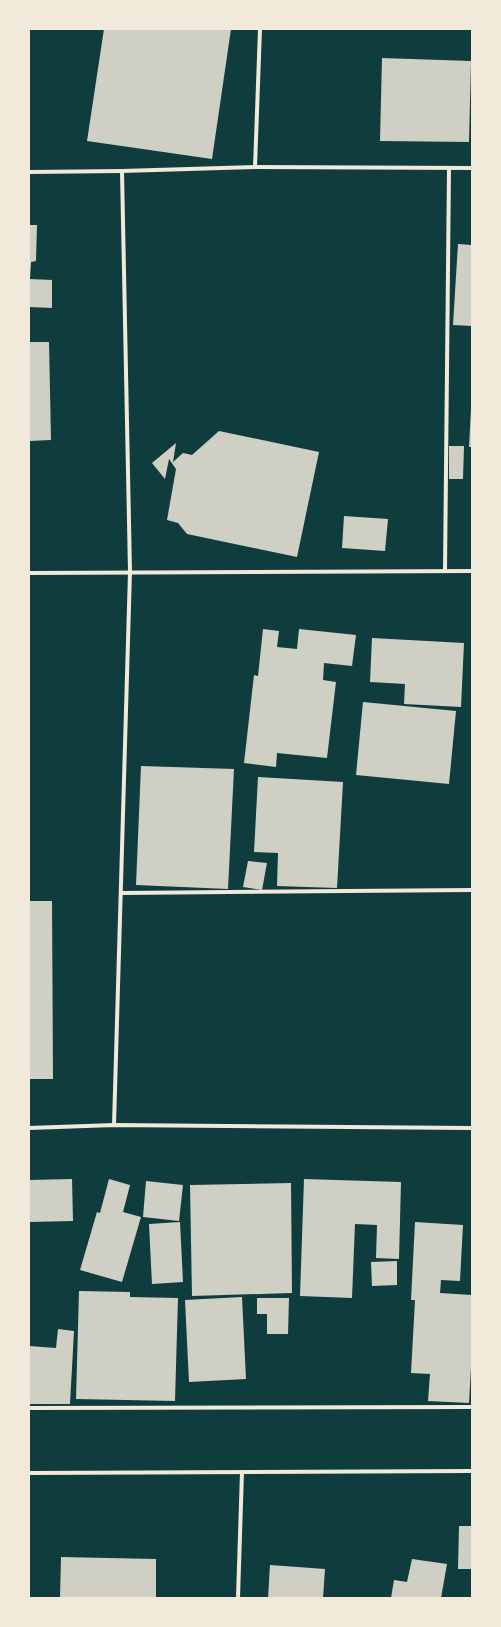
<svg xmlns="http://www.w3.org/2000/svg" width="501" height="1627" font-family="'Source Sans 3',sans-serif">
	<rect width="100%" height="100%" fill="#0f3d3e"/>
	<g fill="#cfcfc3">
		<polygon points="104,29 231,29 212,159 87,141"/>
		<polygon points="382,58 471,61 469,142 380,141"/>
		<polygon points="29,225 37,225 36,261 31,262 30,279 52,280 52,308 29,307"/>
		<polygon points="458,244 472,245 472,326 453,325"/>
		<polygon points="29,342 49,342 51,440 29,441"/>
		<polygon points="471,409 472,409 472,447 469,447"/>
		<polygon points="219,431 319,452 297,557 187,534 178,523 167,520 176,469 169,459 165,479 152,463 176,443 173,462 183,453 192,455"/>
		<polygon points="449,446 464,446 463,479 449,479"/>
		<polygon points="344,516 388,519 385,551 342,548"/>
		<polygon points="263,629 279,631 277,647 297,649 299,629 356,635 352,666 324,663 323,680 336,682 327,758 277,753 276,767 244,763 254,675 258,676"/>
		<polygon points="372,638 464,643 461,707 404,704 405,684 370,682"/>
		<polygon points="363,702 456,711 449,784 356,775"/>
		<polygon points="141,766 234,769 228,889 136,885"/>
		<polygon points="258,777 343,782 337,888 277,886 278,853 254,852"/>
		<polygon points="248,861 267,863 262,890 243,887"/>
		<polygon points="29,901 52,901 53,1079 29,1079"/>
		<polygon points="72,1179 73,1221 29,1222 29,1180"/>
		<polygon points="109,1179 130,1185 123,1212 141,1217 122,1282 80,1270 97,1212 100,1213"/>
		<polygon points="304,1179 401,1182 399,1259 376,1258 377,1225 355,1224 352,1298 300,1296"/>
		<polygon points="146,1181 183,1185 179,1221 143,1217"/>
		<polygon points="291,1183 292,1293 192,1296 190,1185"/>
		<polygon points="180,1222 183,1282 152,1284 149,1224"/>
		<polygon points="415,1222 463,1225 460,1281 441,1280 440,1293 472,1295 472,1349 469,1403 428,1401 430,1374 411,1373 415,1300 411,1300"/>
		<polygon points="397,1261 397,1285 372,1286 371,1262"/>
		<polygon points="79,1291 130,1292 130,1297 178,1298 175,1401 76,1399"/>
		<polygon points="242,1297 246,1379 189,1382 185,1300"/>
		<polygon points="257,1298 289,1298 288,1334 267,1334 267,1314 257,1314"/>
		<polygon points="58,1329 74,1331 70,1404 29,1404 29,1346 56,1348"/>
		<polygon points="459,1526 472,1526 472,1569 458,1569"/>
		<polygon points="61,1557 156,1559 156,1598 60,1598"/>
		<polygon points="412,1559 447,1564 441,1598 391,1598 394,1580 407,1582"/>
		<polygon points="270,1565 325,1569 323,1598 268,1598"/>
	</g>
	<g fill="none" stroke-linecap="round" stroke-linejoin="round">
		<g stroke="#f1e9da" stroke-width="4">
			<polyline points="255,167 260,29"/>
			<polyline points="29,172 122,171 255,167 472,168"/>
			<polyline points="445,571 449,168"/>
			<polyline points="29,573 472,571"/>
			<polyline points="121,893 472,890"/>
			<polyline points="114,1125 130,572 122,171"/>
			<polyline points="29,1128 114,1125 472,1128"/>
			<polyline points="29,1408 472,1407"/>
			<polyline points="29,1473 472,1471"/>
			<polyline points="238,1598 242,1472"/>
		</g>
	</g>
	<rect width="501" height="1627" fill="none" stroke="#f1e9da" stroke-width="60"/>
</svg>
